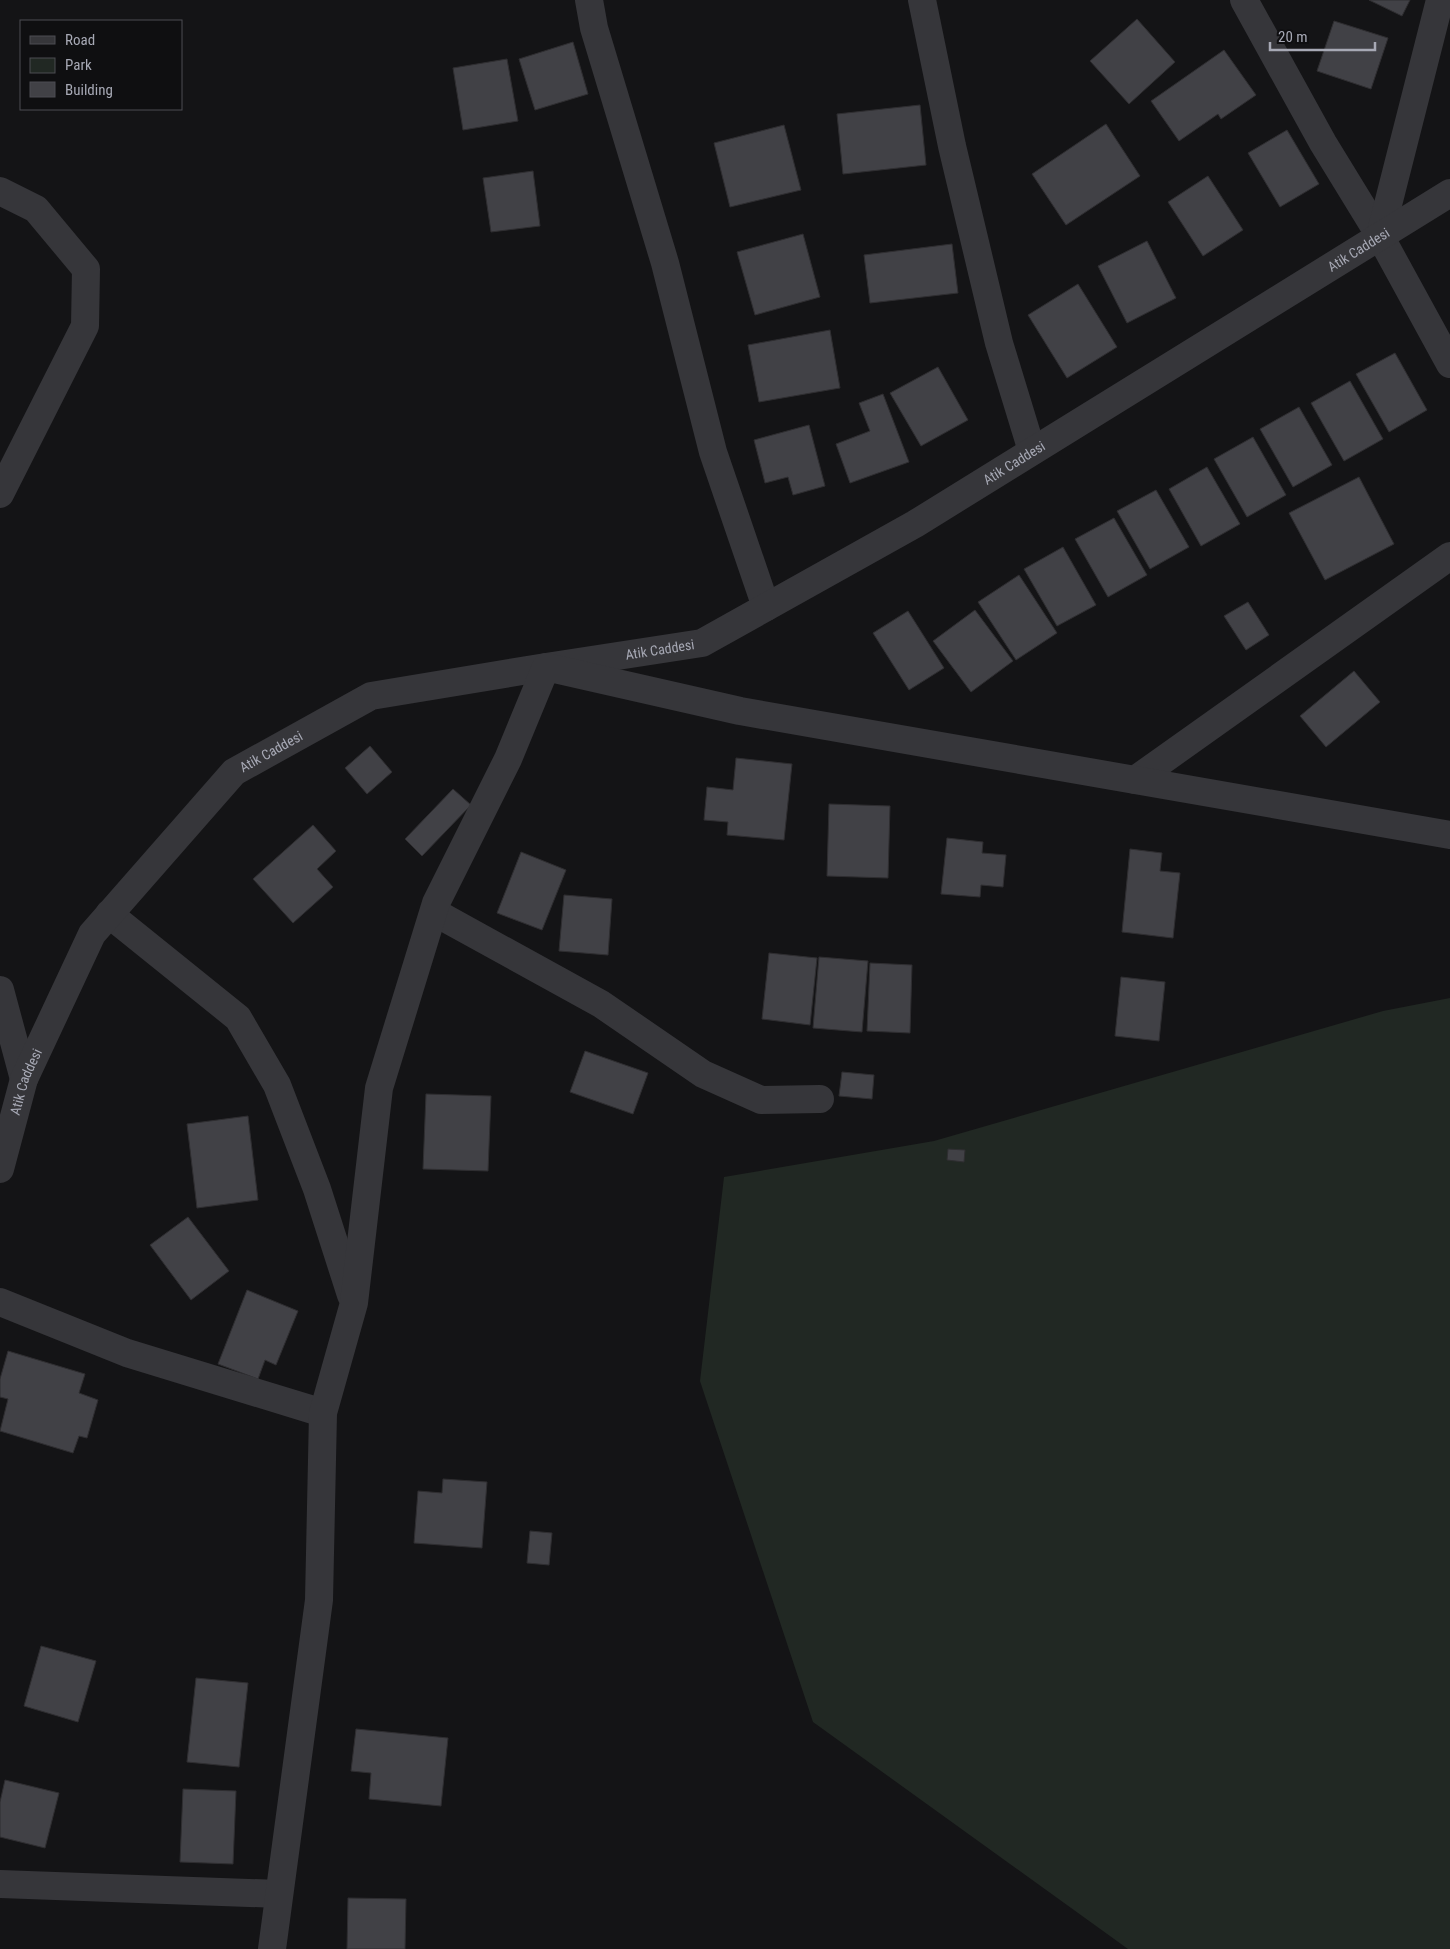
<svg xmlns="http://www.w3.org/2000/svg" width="1450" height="1949" font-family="'Roboto Condensed',sans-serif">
	<rect width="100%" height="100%" fill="#141416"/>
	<polygon fill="#212823" points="1450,998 1450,1949 1128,1949 813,1722 700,1381 724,1177 934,1141 1383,1011"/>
	<g fill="#414146" stroke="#2f2e31">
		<polygon points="1369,0 1410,0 1402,16"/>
		<polygon points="1137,19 1175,62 1129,104 1090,61"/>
		<polygon points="1334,21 1388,38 1371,89 1317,71"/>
		<polygon points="573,42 588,94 535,110 519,59"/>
		<polygon points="1224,50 1256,95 1221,119 1218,114 1179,141 1151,101"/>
		<polygon points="507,59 518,121 463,130 453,68"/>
		<polygon points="920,105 926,165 843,174 837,114"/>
		<polygon points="1106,124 1140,176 1066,225 1032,174"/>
		<polygon points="784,125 801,190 730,207 714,143"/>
		<polygon points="1287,130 1319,184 1280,207 1248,153"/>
		<polygon points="533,171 540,226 491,232 483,178"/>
		<polygon points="1208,176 1243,230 1203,256 1168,202"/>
		<polygon points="803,234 820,297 755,315 737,252"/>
		<polygon points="1147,241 1176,298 1127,323 1098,266"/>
		<polygon points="952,244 958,293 870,303 864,255"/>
		<polygon points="1078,284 1117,347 1067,378 1028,315"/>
		<polygon points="830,330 840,388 759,402 748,345"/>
		<polygon points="1395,353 1427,410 1389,432 1356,374"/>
		<polygon points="938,367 968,420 921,446 890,393"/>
		<polygon points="1350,381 1383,439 1344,461 1311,403"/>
		<polygon points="883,394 909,462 850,483 836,444 870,431 859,403"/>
		<polygon points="1299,407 1332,465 1293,487 1260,429"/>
		<polygon points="809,425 825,486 793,495 788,477 765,483 754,440"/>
		<polygon points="1253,437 1286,495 1247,517 1214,459"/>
		<polygon points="1207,467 1240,524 1201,546 1169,489"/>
		<polygon points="1359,477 1394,544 1325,580 1289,513"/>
		<polygon points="1156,490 1189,547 1150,569 1117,511"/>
		<polygon points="1114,518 1147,575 1108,597 1075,539"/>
		<polygon points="1063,547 1096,605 1057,626 1024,569"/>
		<polygon points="1019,575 1057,633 1016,660 978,602"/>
		<polygon points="1248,602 1269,635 1246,650 1224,616"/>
		<polygon points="975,610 1013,661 971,692 933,641"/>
		<polygon points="908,611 944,668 909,690 873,633"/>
		<polygon points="1354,671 1380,702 1326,747 1300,716"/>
		<polygon points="370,746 392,772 367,794 345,768"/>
		<polygon points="736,758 792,764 784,840 727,835 728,822 704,820 707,787 733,790"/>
		<polygon points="453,789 471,805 422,856 405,839"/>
		<polygon points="829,804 890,806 888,878 827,876"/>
		<polygon points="313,825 336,851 317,869 333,887 293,923 253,879"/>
		<polygon points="947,838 983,842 982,853 1006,855 1003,887 981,885 980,897 941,894"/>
		<polygon points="1130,849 1162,853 1160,871 1180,873 1173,938 1122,932"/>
		<polygon points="521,852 566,870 542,930 497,913"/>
		<polygon points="564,895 612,899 608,955 559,951"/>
		<polygon points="769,953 817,958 810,1025 762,1019"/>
		<polygon points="819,957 868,961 862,1032 813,1028"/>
		<polygon points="870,963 912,965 910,1033 867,1031"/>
		<polygon points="1121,977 1165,982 1159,1041 1115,1036"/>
		<polygon points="585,1051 648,1073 633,1114 570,1092"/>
		<polygon points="842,1072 874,1075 872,1099 839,1096"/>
		<polygon points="426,1094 491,1096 488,1171 423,1169"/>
		<polygon points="248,1116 258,1200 197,1208 187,1124"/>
		<polygon points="948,1149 965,1150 964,1162 947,1160"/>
		<polygon points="188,1217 229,1271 191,1300 150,1245"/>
		<polygon points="247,1290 298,1311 276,1365 265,1360 258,1379 218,1364"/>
		<polygon points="8,1351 85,1374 79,1393 98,1400 87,1438 79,1436 73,1453 0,1431 8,1399 0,1397 0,1379"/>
		<polygon points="443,1479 487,1482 482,1548 414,1543 418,1491 442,1493"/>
		<polygon points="530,1531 552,1533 549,1565 527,1563"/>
		<polygon points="41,1646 96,1661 78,1722 24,1706"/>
		<polygon points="196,1678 248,1683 239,1767 187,1762"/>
		<polygon points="356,1729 448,1738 441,1806 369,1799 371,1773 351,1771"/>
		<polygon points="5,1780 59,1793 45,1848 0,1837 0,1802"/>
		<polygon points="183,1789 236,1791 233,1864 180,1862"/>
		<polygon points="348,1898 406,1899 405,1949 347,1949"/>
	</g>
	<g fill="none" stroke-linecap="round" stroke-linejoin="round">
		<g stroke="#36363a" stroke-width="28">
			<polyline points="589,0 594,28 665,263 713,452 766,607"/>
			<polyline points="922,0 952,146 999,343 1032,451"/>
			<polyline points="1244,0 1323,143 1380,236 1450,364"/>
			<polyline points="0,191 36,209 86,269 85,326 0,494"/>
			<polyline points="1380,236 1440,0"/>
			<polyline points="1135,780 1450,556"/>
			<polyline points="434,912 601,1004 703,1074 761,1100 820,1099"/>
			<polyline points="109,914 238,1018 277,1085 317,1189 351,1295"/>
			<polyline points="0,990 24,1079"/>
			<path id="s1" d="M0 1169 24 1079 92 934 234 772 371 696 546 667 702 643 915 524 1450 193"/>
			<polyline points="0,1302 127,1353 323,1413"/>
			<polyline points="0,1884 279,1894"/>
			<polyline points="272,1949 319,1600 323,1413 354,1303 379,1088 436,903 508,759 546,667 740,711 1450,835"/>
		</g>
	</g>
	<g text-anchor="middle" stroke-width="5" stroke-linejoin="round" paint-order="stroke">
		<g font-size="14" fill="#a7a9b5" stroke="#0f0f11">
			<text dy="5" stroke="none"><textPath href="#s1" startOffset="1726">Atik Caddesi</textPath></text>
			<text dy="5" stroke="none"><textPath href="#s1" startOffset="1321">Atik Caddesi</textPath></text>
			<text dy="5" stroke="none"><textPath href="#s1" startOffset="918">Atik Caddesi</textPath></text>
			<text dy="5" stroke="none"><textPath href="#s1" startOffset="511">Atik Caddesi</textPath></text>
			<text dy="5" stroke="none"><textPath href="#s1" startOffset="91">Atik Caddesi</textPath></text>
		</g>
	</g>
	<rect x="20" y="20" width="162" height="90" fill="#0f0f11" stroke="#4c4d53"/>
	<rect x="30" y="36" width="25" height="8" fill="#36363a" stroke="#4c4d53"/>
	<text x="65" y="45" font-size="15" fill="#a7a9b5">Road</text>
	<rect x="30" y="58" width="25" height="15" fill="#212823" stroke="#4c4d53"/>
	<text x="65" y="70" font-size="15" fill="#a7a9b5">Park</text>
	<rect x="30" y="82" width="25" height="15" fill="#414146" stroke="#4c4d53"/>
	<text x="65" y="95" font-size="15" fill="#a7a9b5">Building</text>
	<path d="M1270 42v8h105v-8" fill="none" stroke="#a7a9b5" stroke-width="2.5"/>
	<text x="1278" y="42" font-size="15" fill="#a7a9b5" stroke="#0f0f11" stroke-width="4" paint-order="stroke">20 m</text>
</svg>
